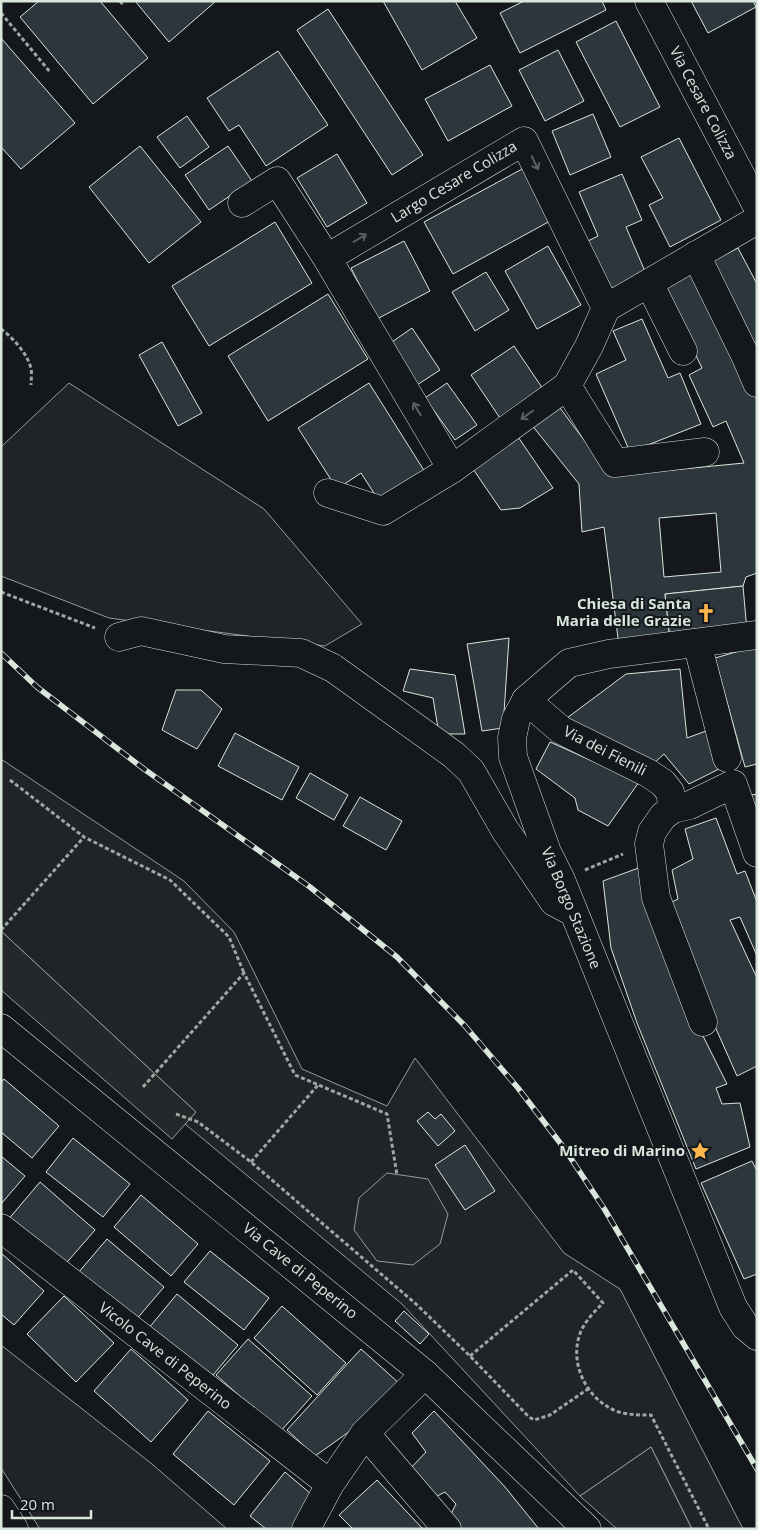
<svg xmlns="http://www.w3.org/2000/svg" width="758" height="1530" font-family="'Open Sans',sans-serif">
	<rect width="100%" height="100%" fill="#14181c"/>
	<g fill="#202428" stroke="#939e99">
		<polygon points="69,383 264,509 362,624 325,646 109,618 1,576 1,447"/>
		<polygon points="1,759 184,881 234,932 302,1069 387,1106 415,1058 564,1253 620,1289 743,1529 692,1529 651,1447 580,1496 402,1304 185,1124 196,1112 1,931"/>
		<polygon points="1,1345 152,1464 227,1529 40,1529 1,1468"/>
	</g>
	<g fill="#24282b" stroke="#939e99">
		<polygon points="1,931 196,1112 172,1139 1,990"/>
		<polygon points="387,1173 428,1179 448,1214 440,1244 413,1265 377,1261 354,1230 359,1198"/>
		<polygon points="651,1447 692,1529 617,1529 580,1496"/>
	</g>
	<g fill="#2c363c" stroke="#d8e6dc" fill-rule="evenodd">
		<polygon points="39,1 100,1 148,58 93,104 20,17"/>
		<polygon points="135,1 216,1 169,42"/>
		<polygon points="383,1 455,1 477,38 422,70"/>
		<polygon points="524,1 602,1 606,10 520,53 500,13"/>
		<polygon points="691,1 753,1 756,7 708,33"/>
		<polygon points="328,9 423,155 392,175 297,30"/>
		<polygon points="616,21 660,107 620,127 576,42"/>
		<polygon points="1,38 75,123 21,169 1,147"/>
		<polygon points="558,50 584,101 545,121 519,70"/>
		<polygon points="278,51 328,125 266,166 239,125 229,131 207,98"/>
		<polygon points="490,65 512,106 448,141 425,99"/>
		<polygon points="593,114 611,157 570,175 552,131"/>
		<polygon points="187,116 209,147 180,168 157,137"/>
		<polygon points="679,138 721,220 670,247 649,205 663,198 641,157"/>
		<polygon points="140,146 201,222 149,263 89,187"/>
		<polygon points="228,146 252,181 209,210 185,175"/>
		<polygon points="337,154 367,203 327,227 297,178"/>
		<polygon points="524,168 552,220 453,274 424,222"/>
		<polygon points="622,174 642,220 626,227 647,276 608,293 586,242 598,236 579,192"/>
		<polygon points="275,222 312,283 209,346 172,286"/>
		<polygon points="404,241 430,291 377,319 351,268"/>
		<polygon points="548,246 581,305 537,329 505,271"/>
		<polygon points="738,248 757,284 757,373 705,265"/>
		<path d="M698 268 757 395V573L746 577 743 586 665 594 670 639 619 646 604 527 582 532 579 484 531 424 557 404 611 476 744 463 726 421 713 427 689 375 702 368 663 287ZM716 513 721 572 664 577 659 518Z"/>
		<polygon points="486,272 509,310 475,331 452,292"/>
		<polygon points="328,294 368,359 268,421 228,356"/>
		<polygon points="642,319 668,378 680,373 701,424 630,452 596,374 626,360 613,331"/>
		<polygon points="412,328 440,370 417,385 389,344"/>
		<polygon points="162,342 202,413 178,426 139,355"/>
		<polygon points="514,346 545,392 502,421 471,375"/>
		<polygon points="369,383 425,472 379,501 361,473 337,489 298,428"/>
		<polygon points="447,383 477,425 455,440 425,398"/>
		<polygon points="516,434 553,488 520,508 501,510 473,469"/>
		<polygon points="743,586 747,631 670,639 665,594"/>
		<polygon points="509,638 503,728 482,731 467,644"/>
		<polygon points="757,646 757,764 745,767 715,658"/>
		<polygon points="410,669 455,675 465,734 439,734 433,698 403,691"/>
		<polygon points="680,669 687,738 706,731 723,767 689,784 664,754 652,765 567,718 626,674"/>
		<polygon points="176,690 201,690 222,709 197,749 162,730"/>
		<polygon points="235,733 299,767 282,800 218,766"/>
		<polygon points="550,742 639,782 608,826 578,810 575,798 536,769"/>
		<polygon points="310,773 348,795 334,820 296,798"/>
		<polygon points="757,794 757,814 751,795"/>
		<polygon points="360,797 402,821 386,850 343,826"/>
		<polygon points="716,818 737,874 745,871 757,902 757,956 740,917 730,920 757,978 757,1066 737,1076 686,961 664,906 678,899 672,870 693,859 685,829"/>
		<polygon points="644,866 675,980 727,1084 716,1088 722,1104 740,1103 750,1147 696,1169 637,1023 611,948 603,881"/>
		<polygon points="4,1079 59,1126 32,1158 1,1132 1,1083"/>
		<polygon points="428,1112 435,1119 441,1114 455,1131 438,1146 417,1121"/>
		<polygon points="73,1138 130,1184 103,1217 46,1172"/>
		<polygon points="465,1145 495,1191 465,1210 435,1165"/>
		<polygon points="1,1156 25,1176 1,1204"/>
		<polygon points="752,1161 757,1171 757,1274 744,1279 701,1183"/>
		<polygon points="40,1182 95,1230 62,1268 7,1221"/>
		<polygon points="141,1195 198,1244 171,1276 114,1227"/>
		<polygon points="107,1239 164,1287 135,1321 78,1273"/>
		<polygon points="210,1251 269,1298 244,1330 184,1282"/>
		<polygon points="1,1253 44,1291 14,1325 1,1314"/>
		<polygon points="177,1294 238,1345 209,1380 148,1329"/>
		<polygon points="64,1296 114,1343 76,1382 27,1334"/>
		<polygon points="282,1306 346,1363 317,1395 254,1338"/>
		<polygon points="404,1311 429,1334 420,1344 395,1321"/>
		<polygon points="248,1339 312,1396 280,1432 216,1375"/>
		<polygon points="131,1349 188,1400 151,1442 94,1391"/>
		<polygon points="361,1349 400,1384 360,1424 315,1456 287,1430"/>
		<polygon points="208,1411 270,1461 234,1505 173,1454"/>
		<polygon points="434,1411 505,1487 539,1529 455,1529 448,1520 456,1504 445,1492 433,1498 408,1471 426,1452 412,1433"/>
		<polygon points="285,1472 317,1499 293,1529 266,1529 250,1516"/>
		<polygon points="377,1480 423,1529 353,1529 339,1515"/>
	</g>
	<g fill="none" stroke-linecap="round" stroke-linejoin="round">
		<g stroke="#d8e6dc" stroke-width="29">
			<g id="minor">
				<polyline points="649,1 757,206"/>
				<polyline points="242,203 277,181 327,258"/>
				<polyline points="696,255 746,357 757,383"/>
				<polyline points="649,283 683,351"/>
				<polyline points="606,308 524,141 327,258 452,469 567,386 589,346 606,308 757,220"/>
				<polyline points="567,386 615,463 705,452"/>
				<polyline points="328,493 383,511 452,469"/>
				<polyline points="757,635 609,654 569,663 526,700 516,719 512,738 513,757 547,852 561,880 733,1307 745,1326 757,1336"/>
				<polyline points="119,637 141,631 224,649 301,653 333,668 454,755 471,771 505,830 554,902 569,910"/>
				<polyline points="697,643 727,758"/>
				<polyline points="526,700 561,730 648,773 663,783 670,792 673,809"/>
				<polyline points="703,1022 656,898 649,844 652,832 663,816 673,809 690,805 733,784 757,853"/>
				<polyline points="1,1028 425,1374 587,1529"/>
				<polyline points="1,1228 330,1484"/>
				<polyline points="365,1433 447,1529"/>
				<polyline points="306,1529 330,1484 365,1433 425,1374"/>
			</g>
		</g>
		<g stroke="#d8e6dc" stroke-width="29">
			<polyline id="major" points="1,1509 14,1529"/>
		</g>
		<g stroke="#9da8a2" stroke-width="3" stroke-dasharray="4 2.5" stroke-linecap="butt">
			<polyline points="120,1 124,6"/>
			<polyline points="1,13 50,72"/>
			<path d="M1 329C13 338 28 354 31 369 32 374 31 380 31 385"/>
			<polyline points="1,592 95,628"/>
			<polyline points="10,780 84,837 170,880 229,937 244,973"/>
			<polyline points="585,870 623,854"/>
			<polyline points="1,930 84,837"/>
			<polyline points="143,1087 244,973 295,1075 387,1114 397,1175"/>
			<polyline points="176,1114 198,1122 251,1162 373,1267 416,1304 470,1356 528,1416 534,1420 550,1415 588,1389"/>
			<polyline points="251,1162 318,1085"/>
			<path d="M470 1356 573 1270 603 1303C595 1311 586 1320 581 1331 568 1362 586 1399 616 1411 627 1415 639 1415 651 1415L709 1529"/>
		</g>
		<use href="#minor" stroke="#14181c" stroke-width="28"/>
		<use href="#major" stroke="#14181c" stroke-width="28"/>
		<g stroke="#d8e6dc" stroke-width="5.5">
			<polyline id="rail" points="1,653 37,687 144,769 310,887 397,957 465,1026 518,1088 564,1148 605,1210 757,1469"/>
		</g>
		<use href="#rail" stroke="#14181c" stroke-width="4" stroke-dasharray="11" stroke-linecap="butt"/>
	</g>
	<defs><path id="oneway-shaft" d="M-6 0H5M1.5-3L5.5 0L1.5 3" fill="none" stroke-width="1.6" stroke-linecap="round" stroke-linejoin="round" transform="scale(1.25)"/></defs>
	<g stroke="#59605f">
		<use href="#oneway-shaft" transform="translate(535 163) rotate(64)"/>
		<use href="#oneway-shaft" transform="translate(360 238) rotate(-31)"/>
		<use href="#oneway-shaft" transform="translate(417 409) rotate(-121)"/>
		<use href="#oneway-shaft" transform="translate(527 415) rotate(144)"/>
	</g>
	<defs>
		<g id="church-bare" transform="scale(1.5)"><path d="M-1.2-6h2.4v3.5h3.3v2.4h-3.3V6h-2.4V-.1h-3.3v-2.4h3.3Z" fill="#ffb74d" stroke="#14181c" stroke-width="2.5" paint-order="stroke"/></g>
		<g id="sight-bare" transform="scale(1.5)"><path d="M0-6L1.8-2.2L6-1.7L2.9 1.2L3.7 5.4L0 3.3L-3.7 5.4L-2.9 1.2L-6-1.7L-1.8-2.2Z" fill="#ffb74d" stroke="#14181c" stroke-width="2.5" paint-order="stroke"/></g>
	</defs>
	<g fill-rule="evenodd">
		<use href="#church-bare" x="706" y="613"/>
		<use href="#sight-bare" x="700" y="1151"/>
	</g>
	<g text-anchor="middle" stroke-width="4" stroke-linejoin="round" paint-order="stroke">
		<g font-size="15" fill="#d8e6dc" stroke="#14181c">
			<text transform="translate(703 103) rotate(62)" y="5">Via Cesare Colizza</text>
			<text transform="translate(454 182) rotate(-31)" y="5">Largo Cesare Colizza</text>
			<text transform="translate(605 751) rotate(27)" y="5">Via dei Fienili</text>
			<text transform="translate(571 908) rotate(67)" y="5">Via Borgo Stazione</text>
			<text transform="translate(300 1271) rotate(39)" y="5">Via Cave di Peperino</text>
			<text transform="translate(165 1356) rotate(38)" y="5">Vicolo Cave di Peperino</text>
		</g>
		<g font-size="15" font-weight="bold" fill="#d8e6dc" stroke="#14181c" text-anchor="end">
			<text x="691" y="609">Chiesa di Santa<tspan x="691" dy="17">Maria delle Grazie</tspan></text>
			<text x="685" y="1156">Mitreo di Marino</text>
		</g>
	</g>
	<rect width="758" height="1530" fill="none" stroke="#d8e6dc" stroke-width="5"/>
	<path d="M12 1510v8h79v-8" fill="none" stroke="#d8e6dc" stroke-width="2.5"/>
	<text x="20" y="1510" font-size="15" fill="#d8e6dc" stroke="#14181c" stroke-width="4" paint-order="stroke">20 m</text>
</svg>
